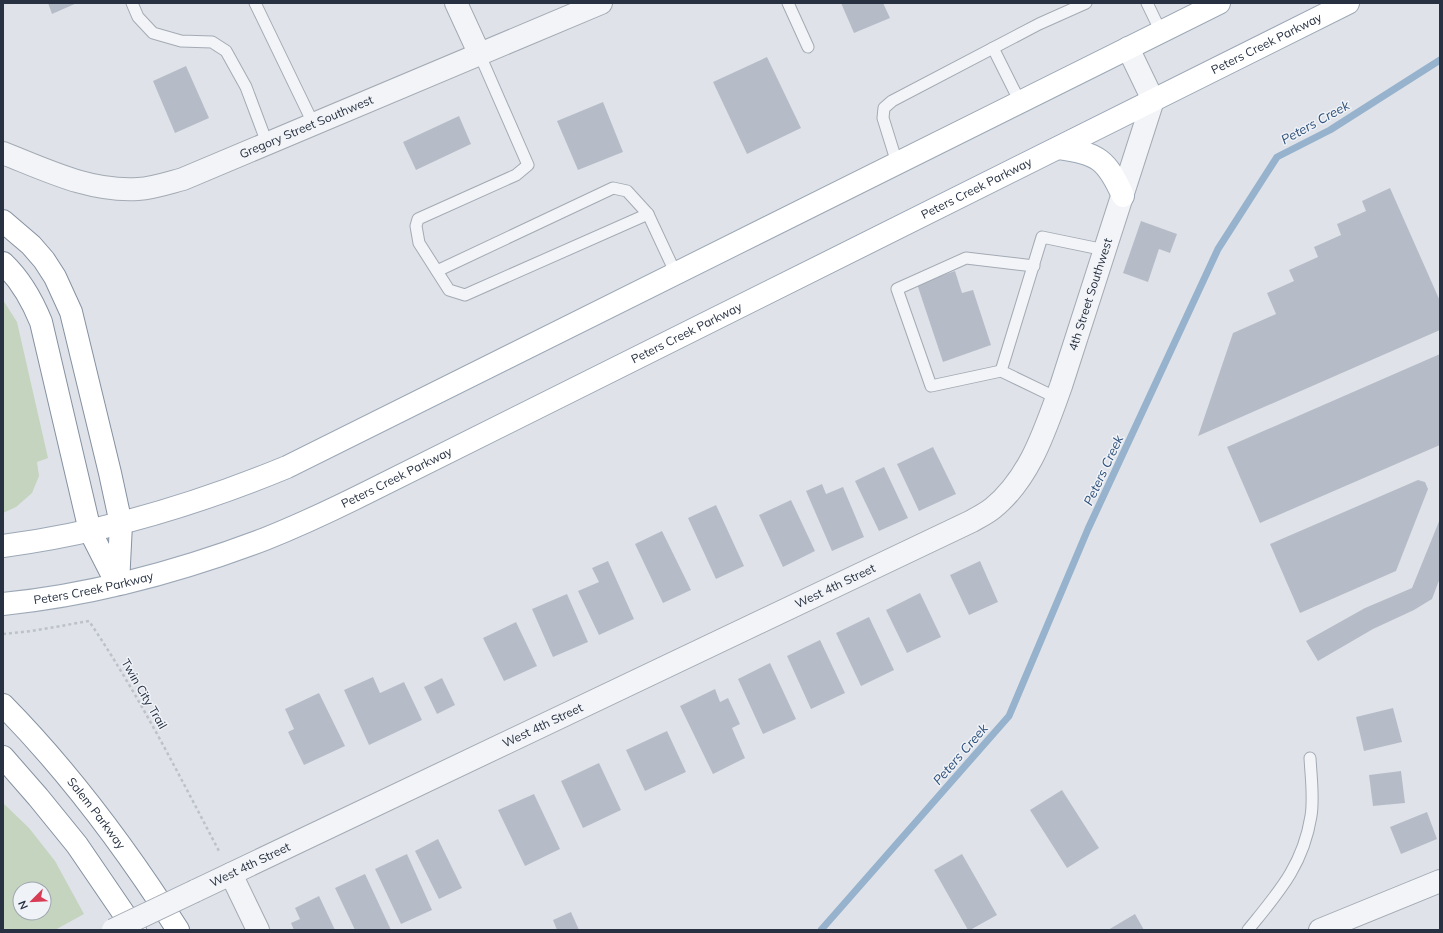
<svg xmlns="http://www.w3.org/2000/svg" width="1443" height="933" font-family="Mulish,sans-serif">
	<rect width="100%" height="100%" fill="#dfe3e9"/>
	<g fill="#c5d4bf" fill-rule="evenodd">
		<polygon points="3,300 17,322 48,458 37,462 39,476 32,493 16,507 3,513"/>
		<path d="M3 803 29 828 55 861 84 914 55 930H3ZM20 889H44V913H20Z"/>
	</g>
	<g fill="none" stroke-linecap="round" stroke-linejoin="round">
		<polyline stroke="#97b2cc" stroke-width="7" points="821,930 1009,716 1088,529 1218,249 1277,157 1330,130 1440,60"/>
	</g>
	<g fill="#b6bcc7">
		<polygon points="48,3 77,3 52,14"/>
		<polygon points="841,3 883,3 890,18 854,33"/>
		<polygon points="767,57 801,128 747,154 713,82"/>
		<polygon points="186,66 209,118 175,133 153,81"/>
		<polygon points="603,102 623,152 578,170 557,121"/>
		<polygon points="459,116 471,144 416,170 403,142"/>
		<polygon points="1390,188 1440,301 1440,330 1198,436 1233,333 1276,314 1267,293 1294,281 1289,270 1318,257 1314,247 1341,235 1337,224 1366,211 1362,201"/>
		<polygon points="1141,221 1177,234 1170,253 1159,249 1148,282 1123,273"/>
		<polygon points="955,271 962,293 973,290 991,345 943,362 917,284"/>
		<polygon points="1440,354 1440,445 1260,523 1227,447"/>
		<polygon points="933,447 956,494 919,511 897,464"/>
		<polygon points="884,467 908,518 879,531 855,481"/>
		<polygon points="1418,480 1425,482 1428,489 1396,571 1300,613 1270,544"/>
		<polygon points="822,484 826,494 843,487 864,537 832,551 806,491"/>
		<polygon points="791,500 815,551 783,567 759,515"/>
		<polygon points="716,505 744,566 716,579 688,518"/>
		<polygon points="1440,519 1440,578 1432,599 1414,610 1373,629 1318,661 1306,641 1365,608 1412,588"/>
		<polygon points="662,531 691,590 663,603 635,544"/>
		<polygon points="608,561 634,619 599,635 578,591 599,582 592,568"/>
		<polygon points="980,561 998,602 969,615 950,575"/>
		<polygon points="920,593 941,637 907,653 886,610"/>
		<polygon points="567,594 588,642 553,657 532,609"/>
		<polygon points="869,617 894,670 861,686 836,633"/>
		<polygon points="516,622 537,666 504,681 483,638"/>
		<polygon points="820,640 845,693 811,709 787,656"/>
		<polygon points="770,663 796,719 763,734 738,679"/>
		<polygon points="373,677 380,693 404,682 422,720 369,745 344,690"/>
		<polygon points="442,678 455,705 437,714 424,687"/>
		<polygon points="715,689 720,702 728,698 740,724 732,728 745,758 713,774 680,706"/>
		<polygon points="319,693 345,746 304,765 288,732 294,729 285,709"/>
		<polygon points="1393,708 1402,742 1364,751 1356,717"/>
		<polygon points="667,731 686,772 645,791 626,750"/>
		<polygon points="599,763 621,810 583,828 561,781"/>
		<polygon points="1401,771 1405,803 1373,806 1369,775"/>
		<polygon points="1062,790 1099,848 1067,868 1030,810"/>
		<polygon points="534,794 560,849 525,866 498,810"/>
		<polygon points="1427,812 1437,839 1401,854 1390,827"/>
		<polygon points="438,839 462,888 439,899 415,851"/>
		<polygon points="407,854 432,910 401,924 375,869"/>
		<polygon points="962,854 997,915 970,930 968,930 934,870"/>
		<polygon points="365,874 391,930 355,930 335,888"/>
		<polygon points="319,896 335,930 294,930 291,923 300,919 295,908"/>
		<polygon points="571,912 579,930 557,930 553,920"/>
		<polygon points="1135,914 1144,930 1108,930"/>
	</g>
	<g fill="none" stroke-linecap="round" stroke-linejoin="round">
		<g stroke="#a4aab4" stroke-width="13">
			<g id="service">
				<polyline points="132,3 138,17 153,33 181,41 212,42 226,51 246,87 267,143"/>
				<polyline points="255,3 313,123"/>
				<polyline points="788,3 808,47"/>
				<polyline points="1147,3 1161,32"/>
				<polyline points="993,48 1020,102"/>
				<polyline points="479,53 528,165 516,175 418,219 416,226 419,243 449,290 465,295 648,214 676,274"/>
				<polyline points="897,163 883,118 884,108 892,101 1039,24 1086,3"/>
				<polyline points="437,271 613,188 627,191 648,214"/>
				<polyline points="1001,371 931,386 897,289 966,258 1034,266"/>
				<polyline points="1057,398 1001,371 1042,237 1105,250"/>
				<path d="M1248 930C1278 893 1303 866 1311 816 1314 798 1311 777 1310 758"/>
			</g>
		</g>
		<g stroke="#a4aab4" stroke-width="24">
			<g id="minor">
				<polyline points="456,3 479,53"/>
				<path id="s1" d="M3 153C46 170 90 192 138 189 154 188 168 183 183 179L601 3"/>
				<polyline points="231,874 258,930"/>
				<polyline points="1320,930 1440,881"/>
			</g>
		</g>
		<g stroke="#a4aab4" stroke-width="24">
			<g id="tertiary">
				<path id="s2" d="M195 891 972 521C979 517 987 513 993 508 1030 478 1045 430 1061 386L1153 100 1128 48"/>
			</g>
		</g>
		<g stroke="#9da8b6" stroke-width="24">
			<g id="primary">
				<path d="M1059 148C1098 153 1107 160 1123 196"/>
				<path d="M3 546C102 533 195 505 287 467L1219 3"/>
				<path id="s3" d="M3 604C92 595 181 571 265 539 300 525 334 509 368 492L1348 3"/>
			</g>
		</g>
		<g stroke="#8591a1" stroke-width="24">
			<g id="motorway">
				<polyline points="3,221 31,245 44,260 55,277 71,312 110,473 121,524 118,584"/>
				<path d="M3 263C21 280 32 300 41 322L90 531 117 584"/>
				<path id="s4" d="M3 705C70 773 127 850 178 930"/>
				<polyline points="3,757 38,797 77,845 135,930"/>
			</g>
		</g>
		<path stroke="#bdc1c8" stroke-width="2.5" stroke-dasharray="3 3" stroke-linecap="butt" d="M3 634 32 631 89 621C139 695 179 775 220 853"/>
		<use href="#service" stroke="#f2f4f7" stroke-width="11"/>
		<use href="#minor" stroke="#f2f4f7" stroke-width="22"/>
		<use href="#tertiary" stroke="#f2f4f7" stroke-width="22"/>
		<use href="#primary" stroke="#fff" stroke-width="22"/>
		<use href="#motorway" stroke="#fff" stroke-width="22"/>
		<g stroke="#a4aab4" stroke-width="24" stroke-linecap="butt">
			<polyline id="tertiary-bridge" points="113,930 195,891"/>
		</g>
		<use href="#tertiary-bridge" stroke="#f2f4f7" stroke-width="22"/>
	</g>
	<g text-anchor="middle" stroke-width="3" stroke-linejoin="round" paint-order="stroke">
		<g font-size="12" fill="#273142" stroke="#eff2f7">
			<text dy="4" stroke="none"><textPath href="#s3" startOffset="1388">Peters Creek Parkway</textPath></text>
			<text dy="4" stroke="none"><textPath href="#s1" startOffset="321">Gregory Street Southwest</textPath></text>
			<text dy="4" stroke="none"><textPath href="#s3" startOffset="1064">Peters Creek Parkway</textPath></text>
			<text dy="4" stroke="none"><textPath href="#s2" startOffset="1123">4th Street Southwest</textPath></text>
			<text dy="4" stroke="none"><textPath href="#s3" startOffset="740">Peters Creek Parkway</textPath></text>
			<text dy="4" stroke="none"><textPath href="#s3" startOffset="416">Peters Creek Parkway</textPath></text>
			<text dy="4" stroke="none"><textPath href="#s2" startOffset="709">West 4th Street</textPath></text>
			<text dy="4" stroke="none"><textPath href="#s3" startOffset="92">Peters Creek Parkway</textPath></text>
			<text transform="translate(144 694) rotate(60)" y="4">Twin City Trail</text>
			<text dy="4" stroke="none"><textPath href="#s2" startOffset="385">West 4th Street</textPath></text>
			<text dy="4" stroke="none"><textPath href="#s4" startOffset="143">Salem Parkway</textPath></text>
			<text dy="4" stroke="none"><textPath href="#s2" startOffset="61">West 4th Street</textPath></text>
		</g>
		<g font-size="13" font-style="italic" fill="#2e5079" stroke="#eff2f7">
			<text transform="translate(1315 122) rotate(-29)" y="5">Peters Creek</text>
			<text transform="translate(1103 470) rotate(-65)" y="5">Peters Creek</text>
			<text transform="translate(960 754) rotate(-49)" y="5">Peters Creek</text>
		</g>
	</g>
	<rect width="1443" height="933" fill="none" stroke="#273142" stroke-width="8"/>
	<g transform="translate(32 901) rotate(246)"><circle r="19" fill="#eff2f7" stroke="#9fa5af"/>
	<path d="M0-3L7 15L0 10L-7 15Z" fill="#d83b54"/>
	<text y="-6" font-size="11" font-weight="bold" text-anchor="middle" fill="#273142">N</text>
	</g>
</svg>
